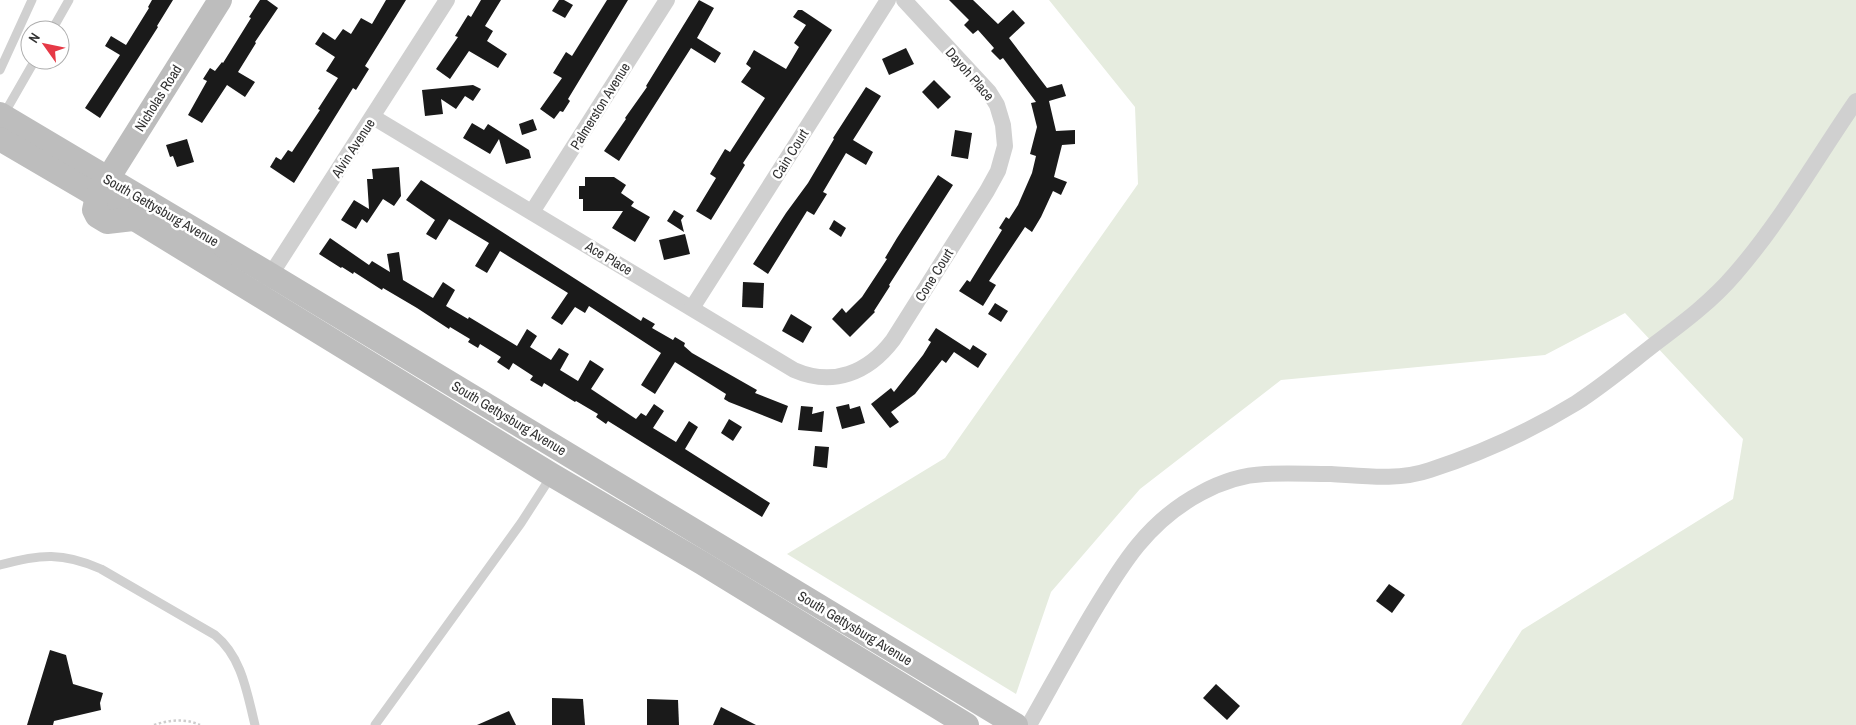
<svg xmlns="http://www.w3.org/2000/svg" width="1856" height="725" font-family="'Archivo Narrow',sans-serif">
	<rect width="100%" height="100%" fill="#fff"/>
	<polygon fill="#e6ecdf" points="1049,0 1856,0 1856,725 1461,725 1522,630 1733,499 1743,439 1625,313 1545,355 1281,380 1140,489 1051,592 1016,694 787,554 945,458 1138,184 1135,107"/>
	<g fill="#1a1a1a">
		<polygon points="152,0 173,0 157,26 158,27 100,118 85,108 120,55 105,46 111,36 126,45 149,8 148,7"/>
		<polygon points="260,0 267,0 278,8 255,42 256,43 238,72 255,82 245,97 227,85 202,123 188,115 207,81 203,79 210,68 215,71 222,62 223,63 251,18 249,17"/>
		<polygon points="386,0 406,0 365,66 369,69 356,90 353,88 294,183 270,167 276,157 281,160 288,150 292,152 320,110 318,109 338,78 326,71 335,57 315,44 323,32 335,40 343,29 351,34 361,18 372,24"/>
		<polygon points="481,0 501,0 485,26 493,31 487,41 507,54 498,68 469,51 450,79 436,69 458,37 455,36 468,15 471,17"/>
		<polygon points="559,0 564,0 573,5 565,18 552,11"/>
		<polygon points="607,0 628,0 568,99 570,101 563,112 560,111 554,119 540,109 562,78 553,73 566,52 572,56"/>
		<polygon points="699,0 714,8 697,38 721,53 715,63 691,48 619,161 604,151 626,119 625,118 647,87 646,86"/>
		<polygon points="949,0 973,0 998,24 1013,10 1025,23 1009,38 1047,88 1062,84 1066,96 1049,101 1056,131 1075,130 1075,144 1062,145 1054,177 1067,182 1061,195 1053,191 1041,217 1032,232 1025,227 989,281 996,285 983,306 959,291 967,280 970,282 1002,230 999,228 1006,217 1009,219 1018,205 1032,173 1036,156 1030,154 1037,127 1031,103 1036,102 1003,58 1000,60 991,51 994,48 978,30 973,34 964,25 969,20"/>
		<polygon points="798,10 802,10 832,30 743,163 745,165 711,220 696,211 716,178 710,174 725,149 730,152 765,98 741,82 751,68 746,64 754,50 786,69 799,47 794,43 806,25 793,17"/>
		<polygon points="906,48 914,64 889,75 882,59"/>
		<polygon points="934,80 951,97 938,109 922,92"/>
		<polygon points="473,85 481,89 473,101 465,96 456,109 441,99 443,114 425,116 422,90"/>
		<polygon points="866,87 881,96 853,140 873,152 866,165 846,153 823,192 827,194 814,215 807,211 768,274 753,264 786,213 808,183 834,139 833,138"/>
		<polygon points="533,119 537,130 522,135 519,124"/>
		<polygon points="472,123 484,130 488,124 529,150 531,158 506,164 499,139 490,154 463,138"/>
		<polygon points="955,130 972,133 968,159 951,156"/>
		<polygon points="187,139 194,162 177,167 173,156 170,157 166,145"/>
		<polygon points="399,167 401,196 394,206 383,199 367,223 362,219 356,229 341,220 354,200 369,209 367,179 373,179 372,169"/>
		<polygon points="938,175 953,185 889,285 890,286 874,311 875,312 850,337 832,319 842,308 846,313 862,297 887,259 885,258 897,238"/>
		<polygon points="585,177 614,177 626,185 621,193 634,202 631,206 650,217 635,242 612,228 623,211 583,211 583,199 579,199 579,186 585,186"/>
		<polygon points="421,180 641,321 643,317 655,324 652,328 673,340 675,337 685,343 684,346 692,353 757,390 755,393 788,406 782,423 729,402 724,399 726,394 675,362 655,394 641,385 661,353 589,306 585,313 575,307 562,325 551,318 568,293 500,251 487,273 475,266 489,243 449,219 436,240 426,234 435,220 406,200"/>
		<polygon points="674,210 684,216 681,220 684,232 667,221"/>
		<polygon points="834,220 846,228 841,237 829,229"/>
		<polygon points="685,234 690,254 664,260 659,240"/>
		<polygon points="330,238 369,265 372,261 390,272 387,254 399,252 403,280 433,298 443,282 455,290 446,306 468,319 469,317 517,346 527,329 537,336 530,347 551,360 559,348 569,354 560,370 578,381 590,360 604,369 591,389 636,419 641,413 646,416 654,404 664,411 653,428 676,442 689,421 698,427 685,449 770,503 762,517 608,421 606,424 596,417 598,414 576,401 575,402 544,383 542,387 530,380 533,376 513,363 509,370 497,362 501,357 480,344 478,348 468,342 470,339 450,327 449,329 417,308 383,288 382,290 354,272 353,274 342,267 341,268 319,254"/>
		<polygon points="743,282 764,283 763,308 742,307"/>
		<polygon points="995,303 1008,311 1001,322 988,314"/>
		<polygon points="791,314 812,327 803,343 782,331"/>
		<polygon points="936,328 970,350 973,345 987,354 978,368 954,352 946,363 942,360 915,394 891,412 899,422 890,428 871,404 891,388 894,392 923,355 931,342 928,340"/>
		<polygon points="849,404 850,409 860,406 865,423 842,429 836,407"/>
		<polygon points="801,406 813,407 812,414 824,411 822,432 798,430"/>
		<polygon points="729,419 742,427 733,441 721,433"/>
		<polygon points="815,446 829,447 827,468 813,466"/>
		<polygon points="1389,584 1405,595 1392,613 1376,601"/>
		<polygon points="50,650 66,655 73,684 103,693 100,703 101,710 54,721 53,725 27,725"/>
		<polygon points="1216,684 1240,706 1227,720 1203,698"/>
		<polygon points="552,698 583,699 585,725 552,725"/>
		<polygon points="647,699 678,700 679,725 647,725"/>
		<polygon points="721,707 756,725 713,725"/>
		<polygon points="509,711 516,725 477,725"/>
	</g>
	<g fill="none" stroke-linecap="round" stroke-linejoin="round">
		<path stroke="#cdcdcd" stroke-width="2.5" stroke-dasharray="2.5 2.5" stroke-linecap="butt" d="M154 725C169 720 185 718 200 725"/>
		<g stroke="#d0d0d0" stroke-width="9">
			<polyline points="52,30 69,0"/>
			<polyline points="0,70 32,0"/>
			<polyline points="4,114 35,60"/>
			<path d="M0 565C40 554 63 552 101 569L215 635C242 657 247 693 255 725"/>
			<polyline points="375,725 521,523 552,475"/>
		</g>
		<g stroke="#d0d0d0" stroke-width="16">
			<path d="M373 117 794 370C833 387 868 373 893 340L987 191 998 171 1005 146 1003 125 997 105 989 92 904 0"/>
			<polyline points="532,212 667,0"/>
			<polyline points="266,282 447,0"/>
			<polyline points="692,308 888,0"/>
			<path d="M1029 725C1050 688 1070 651 1092 614 1122 564 1148 521 1201 493 1221 482 1242 475 1265 474 1287 473 1309 474 1331 474 1364 476 1398 481 1430 470 1479 454 1532 430 1576 403 1604 385 1630 363 1656 343 1684 322 1712 301 1735 274 1781 221 1816 159 1856 101"/>
		</g>
		<g stroke="#bdbdbd" stroke-width="24">
			<polyline points="0,114 271,275 1016,725"/>
			<polyline points="0,139 97,196 552,475 702,563 967,725"/>
			<polyline points="133,219 107,222 97,216 94,210 97,196 220,0"/>
		</g>
	</g>
	<g text-anchor="middle" stroke-width="5" stroke-linejoin="round" paint-order="stroke">
		<g font-size="14" fill="#333" stroke="#fff">
			<text transform="translate(970 74) rotate(49)" y="5">Dayoh Place</text>
			<text transform="translate(158 98) rotate(-58)" y="5">Nicholas Road</text>
			<text transform="translate(600 106) rotate(-58)" y="5">Palmerston Avenue</text>
			<text transform="translate(353 148) rotate(-57)" y="5">Alvin Avenue</text>
			<text transform="translate(790 154) rotate(-58)" y="5">Cain Court</text>
			<text transform="translate(161 210) rotate(30)" y="5">South Gettysburg Avenue</text>
			<text transform="translate(609 258) rotate(31)" y="5">Ace Place</text>
			<text transform="translate(934 275) rotate(-58)" y="5">Cone Court</text>
			<text transform="translate(509 418) rotate(31)" y="5">South Gettysburg Avenue</text>
			<text transform="translate(855 628) rotate(31)" y="5">South Gettysburg Avenue</text>
		</g>
	</g>
	<g transform="translate(45 45) rotate(303)"><circle r="24" fill="#ffffff" stroke="#adadad"/>
	<path d="M0-4L9 19L0 12L-9 19Z" fill="#e63946"/>
	<text y="-8" font-size="14" font-weight="bold" text-anchor="middle" fill="#333333">N</text>
	</g>
</svg>
